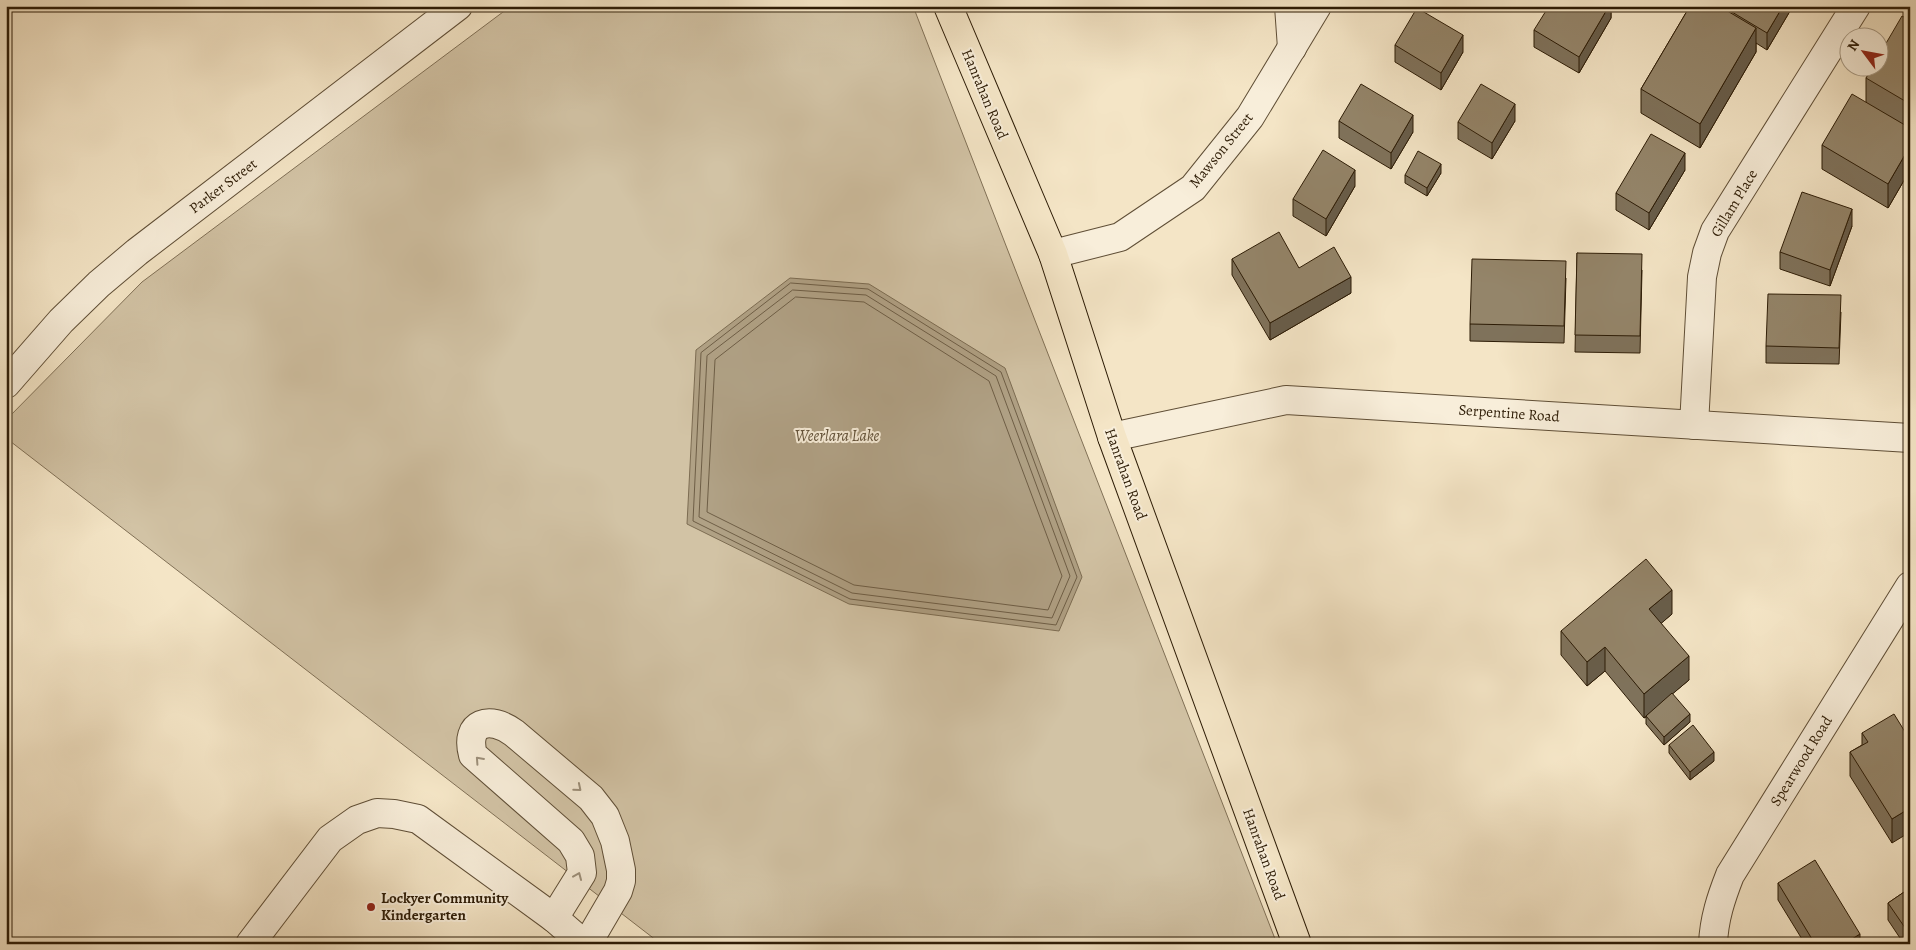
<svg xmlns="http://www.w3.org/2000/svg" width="1916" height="950" font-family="Alegreya,serif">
	<rect width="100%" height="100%" fill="#f4e5c6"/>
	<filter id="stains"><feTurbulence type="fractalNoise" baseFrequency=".004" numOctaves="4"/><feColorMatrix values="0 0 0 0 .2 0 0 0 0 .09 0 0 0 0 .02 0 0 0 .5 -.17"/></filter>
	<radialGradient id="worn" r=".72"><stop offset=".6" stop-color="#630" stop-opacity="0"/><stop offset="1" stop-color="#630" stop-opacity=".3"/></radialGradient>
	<polygon fill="#d2c3a5" stroke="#807056" points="511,6 913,6 1277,944 661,944 6,438 6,420 142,282"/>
	<polygon fill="#b0a185" stroke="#7c6c52" points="790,278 869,284 1005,368 1082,577 1059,631 849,604 687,524 696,350"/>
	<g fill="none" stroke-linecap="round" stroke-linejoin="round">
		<g stroke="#6e5e46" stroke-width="1">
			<polygon points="791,283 868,289 1001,372 1077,577 1056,625 850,599 693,521 701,353"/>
			<polygon points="793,290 866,295 996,376 1070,576 1052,618 852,593 699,517 707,356"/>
			<polygon points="796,297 864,302 989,381 1062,576 1048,610 854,585 707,512 715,360"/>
		</g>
		<g stroke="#5f4e36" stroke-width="30">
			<g id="minor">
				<polyline points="1289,6 1292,48"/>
				<polyline points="1053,254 1120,237 1193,188 1250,117 1317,6"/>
				<polyline points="6,384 61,321 99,284 137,252 458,6"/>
				<polyline points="1694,425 1702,277 1707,253 1715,231 1856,6"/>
				<polyline points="1112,437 1286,400 1910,438"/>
				<path d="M554 918 582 873 580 856 571 841 473 755C464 722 490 715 514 733L591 798 605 816 615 841 621 870V881L618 891 587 944"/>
				<polyline points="250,944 330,839 357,820 377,813 394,814 418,819 554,918 584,944"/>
				<path d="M1713 944C1714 919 1721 898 1730 875L1910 586"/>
			</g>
		</g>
		<g stroke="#2d1c06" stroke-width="30">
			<polyline id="major" points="948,6 1053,254 1112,437 1297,944"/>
		</g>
		<use href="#minor" stroke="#f8eeda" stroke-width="28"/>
		<use href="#major" stroke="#f4e5c6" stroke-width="28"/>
	</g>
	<g fill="#7f725b" stroke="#2d1c06">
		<polygon points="1611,6 1611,18 1579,73 1534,47 1534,30"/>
		<polygon points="1690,6 1793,6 1767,50 1756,43 1756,52 1700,148 1641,113 1641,89"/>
		<polygon points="1910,20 1910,170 1888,208 1822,169 1822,145 1866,102 1866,78"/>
		<polygon points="1395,45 1463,52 1441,90 1395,62"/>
		<polygon points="1339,121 1413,132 1391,169 1339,138"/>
		<polygon points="1515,121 1492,159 1458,139 1458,122"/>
		<polygon points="1685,170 1649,230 1616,210 1616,193"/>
		<polygon points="1441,173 1427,196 1405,183 1405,175"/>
		<polygon points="1355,186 1326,236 1293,216 1293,199"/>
		<polygon points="1852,226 1830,286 1780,269 1780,252"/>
		<polygon points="1577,253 1642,270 1640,353 1575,352"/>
		<polygon points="1232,259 1299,268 1351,293 1270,340 1232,275"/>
		<polygon points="1566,278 1564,343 1470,341 1470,324"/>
		<polygon points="1910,280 1910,350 1905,350 1905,333"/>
		<polygon points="1841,312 1839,364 1766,363 1766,346"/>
		<polygon points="1672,614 1661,623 1689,680 1672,694 1690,722 1664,745 1646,724 1646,717 1644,718 1605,671 1587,686 1561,655 1561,631"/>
		<polygon points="1862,733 1910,740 1892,843 1850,776 1850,752 1862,745"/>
		<polygon points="1669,745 1714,761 1690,780 1669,753"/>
		<polygon points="1778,883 1860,944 1805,944 1778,900"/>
		<polygon points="1910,888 1910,944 1904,944 1888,920 1888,903"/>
	</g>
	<g fill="#685d4a" stroke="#2d1c06">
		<polygon points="1609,6 1611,6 1611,18 1579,73 1579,57"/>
		<polygon points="1783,6 1793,6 1767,50 1767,33"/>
		<polygon points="1756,28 1756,52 1700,148 1700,124"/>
		<polygon points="1463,35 1463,52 1441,90 1441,73"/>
		<polygon points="1515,104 1515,121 1492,159 1492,143"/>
		<polygon points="1413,115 1413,132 1391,169 1391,153"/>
		<polygon points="1910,146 1910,170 1888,208 1888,184"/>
		<polygon points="1685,153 1685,170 1649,230 1649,213"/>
		<polygon points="1441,164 1441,173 1427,196 1427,188"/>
		<polygon points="1355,170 1355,186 1326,236 1326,219"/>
		<polygon points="1852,209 1852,226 1830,286 1830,270"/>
		<polygon points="1351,277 1351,293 1270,340 1270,323"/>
		<polygon points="1672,590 1672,614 1649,634 1649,609"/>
		<polygon points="1605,647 1605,671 1587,686 1587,662"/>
		<polygon points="1689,656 1689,680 1644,718 1644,694"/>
		<polygon points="1690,714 1690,722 1664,745 1664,737"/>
		<polygon points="1714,752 1714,761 1690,780 1690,772"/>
		<polygon points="1910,808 1910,832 1892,843 1892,819"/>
		<polygon points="1860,934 1860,944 1844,944"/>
	</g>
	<g fill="#94856a" stroke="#2d1c06">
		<polygon points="1549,6 1609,6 1579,57 1534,30"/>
		<polygon points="1690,6 1719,6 1756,28 1700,124 1641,89"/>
		<polygon points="1722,6 1783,6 1767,33"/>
		<polygon points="1417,8 1463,35 1441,73 1395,45"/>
		<polygon points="1902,16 1910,20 1910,104 1866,78 1872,68 1878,68 1878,57"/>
		<polygon points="1361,84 1413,115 1391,153 1339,121"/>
		<polygon points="1481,84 1515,104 1492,143 1458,122"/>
		<polygon points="1852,94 1910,128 1910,146 1888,184 1822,145"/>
		<polygon points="1651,134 1685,153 1649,213 1616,193"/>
		<polygon points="1323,150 1355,170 1326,219 1293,199"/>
		<polygon points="1418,151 1441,164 1427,188 1405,175"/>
		<polygon points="1802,192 1852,209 1830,270 1780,252"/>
		<polygon points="1279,232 1299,268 1334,247 1351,277 1270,323 1232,259"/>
		<polygon points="1577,253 1642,254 1640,336 1575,335"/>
		<polygon points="1472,259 1566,261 1564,326 1470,324"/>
		<polygon points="1909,280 1910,280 1910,334 1905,333"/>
		<polygon points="1768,294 1841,295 1839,348 1766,346"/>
		<polygon points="1646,559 1672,590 1649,609 1689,656 1644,694 1605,647 1587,662 1561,631"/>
		<polygon points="1672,693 1690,714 1664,737 1646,716"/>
		<polygon points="1894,714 1910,740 1910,808 1892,819 1850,752 1868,742 1862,733"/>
		<polygon points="1693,725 1714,752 1690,772 1669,745"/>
		<polygon points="1815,860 1860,934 1844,944 1815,944 1778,883"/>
		<polygon points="1910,888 1910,935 1888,903"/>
	</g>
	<defs><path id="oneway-chevron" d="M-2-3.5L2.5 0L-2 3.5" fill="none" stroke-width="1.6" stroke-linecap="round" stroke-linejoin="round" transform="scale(1.25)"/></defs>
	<g stroke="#9d907b">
		<use href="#oneway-chevron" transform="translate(479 760) rotate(-132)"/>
		<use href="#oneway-chevron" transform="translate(578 788) rotate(40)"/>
		<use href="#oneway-chevron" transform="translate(578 876) rotate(-67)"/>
	</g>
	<circle fill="#8f2418" stroke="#f8eeda" stroke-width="2" cx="371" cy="907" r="5"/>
	<g text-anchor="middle" stroke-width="4" stroke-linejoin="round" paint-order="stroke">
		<g font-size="15" fill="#2d1c06" stroke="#f8eeda">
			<text transform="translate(985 94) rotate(67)" y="5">Hanrahan Road</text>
			<text transform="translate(1221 150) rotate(-51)" y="5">Mawson Street</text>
			<text transform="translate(223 186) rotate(-37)" y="5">Parker Street</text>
			<text transform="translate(1734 203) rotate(-59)" y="5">Gillam Place</text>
			<text transform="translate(1509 413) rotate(4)" y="5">Serpentine Road</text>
			<text transform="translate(1126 474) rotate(70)" y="5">Hanrahan Road</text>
			<text transform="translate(1801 761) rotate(-58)" y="5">Spearwood Road</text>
			<text transform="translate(1264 854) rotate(70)" y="5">Hanrahan Road</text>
		</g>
		<g font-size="15" font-weight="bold" fill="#2d1c06" stroke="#f8eeda" text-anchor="start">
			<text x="381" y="903">Lockyer Community<tspan x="381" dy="17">Kindergarten</tspan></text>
		</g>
		<g font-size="16" font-style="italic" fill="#615139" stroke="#f8eeda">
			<text x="837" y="441">Weerlara Lake</text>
		</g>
	</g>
	<rect width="1916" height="950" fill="none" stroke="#f4e5c6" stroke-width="25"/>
	<rect x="8" y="8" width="1901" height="935" fill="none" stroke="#2d1c06" stroke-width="2.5"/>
	<rect x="12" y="12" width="1891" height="925" fill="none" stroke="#2d1c06"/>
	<g transform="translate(1864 52) rotate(302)"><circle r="24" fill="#f8eeda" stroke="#a79a85"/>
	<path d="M0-4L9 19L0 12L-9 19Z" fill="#8f2418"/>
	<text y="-8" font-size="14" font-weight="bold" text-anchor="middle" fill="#2d1c06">N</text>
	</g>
	<rect width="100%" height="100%" filter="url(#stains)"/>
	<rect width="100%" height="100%" fill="url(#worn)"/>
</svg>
